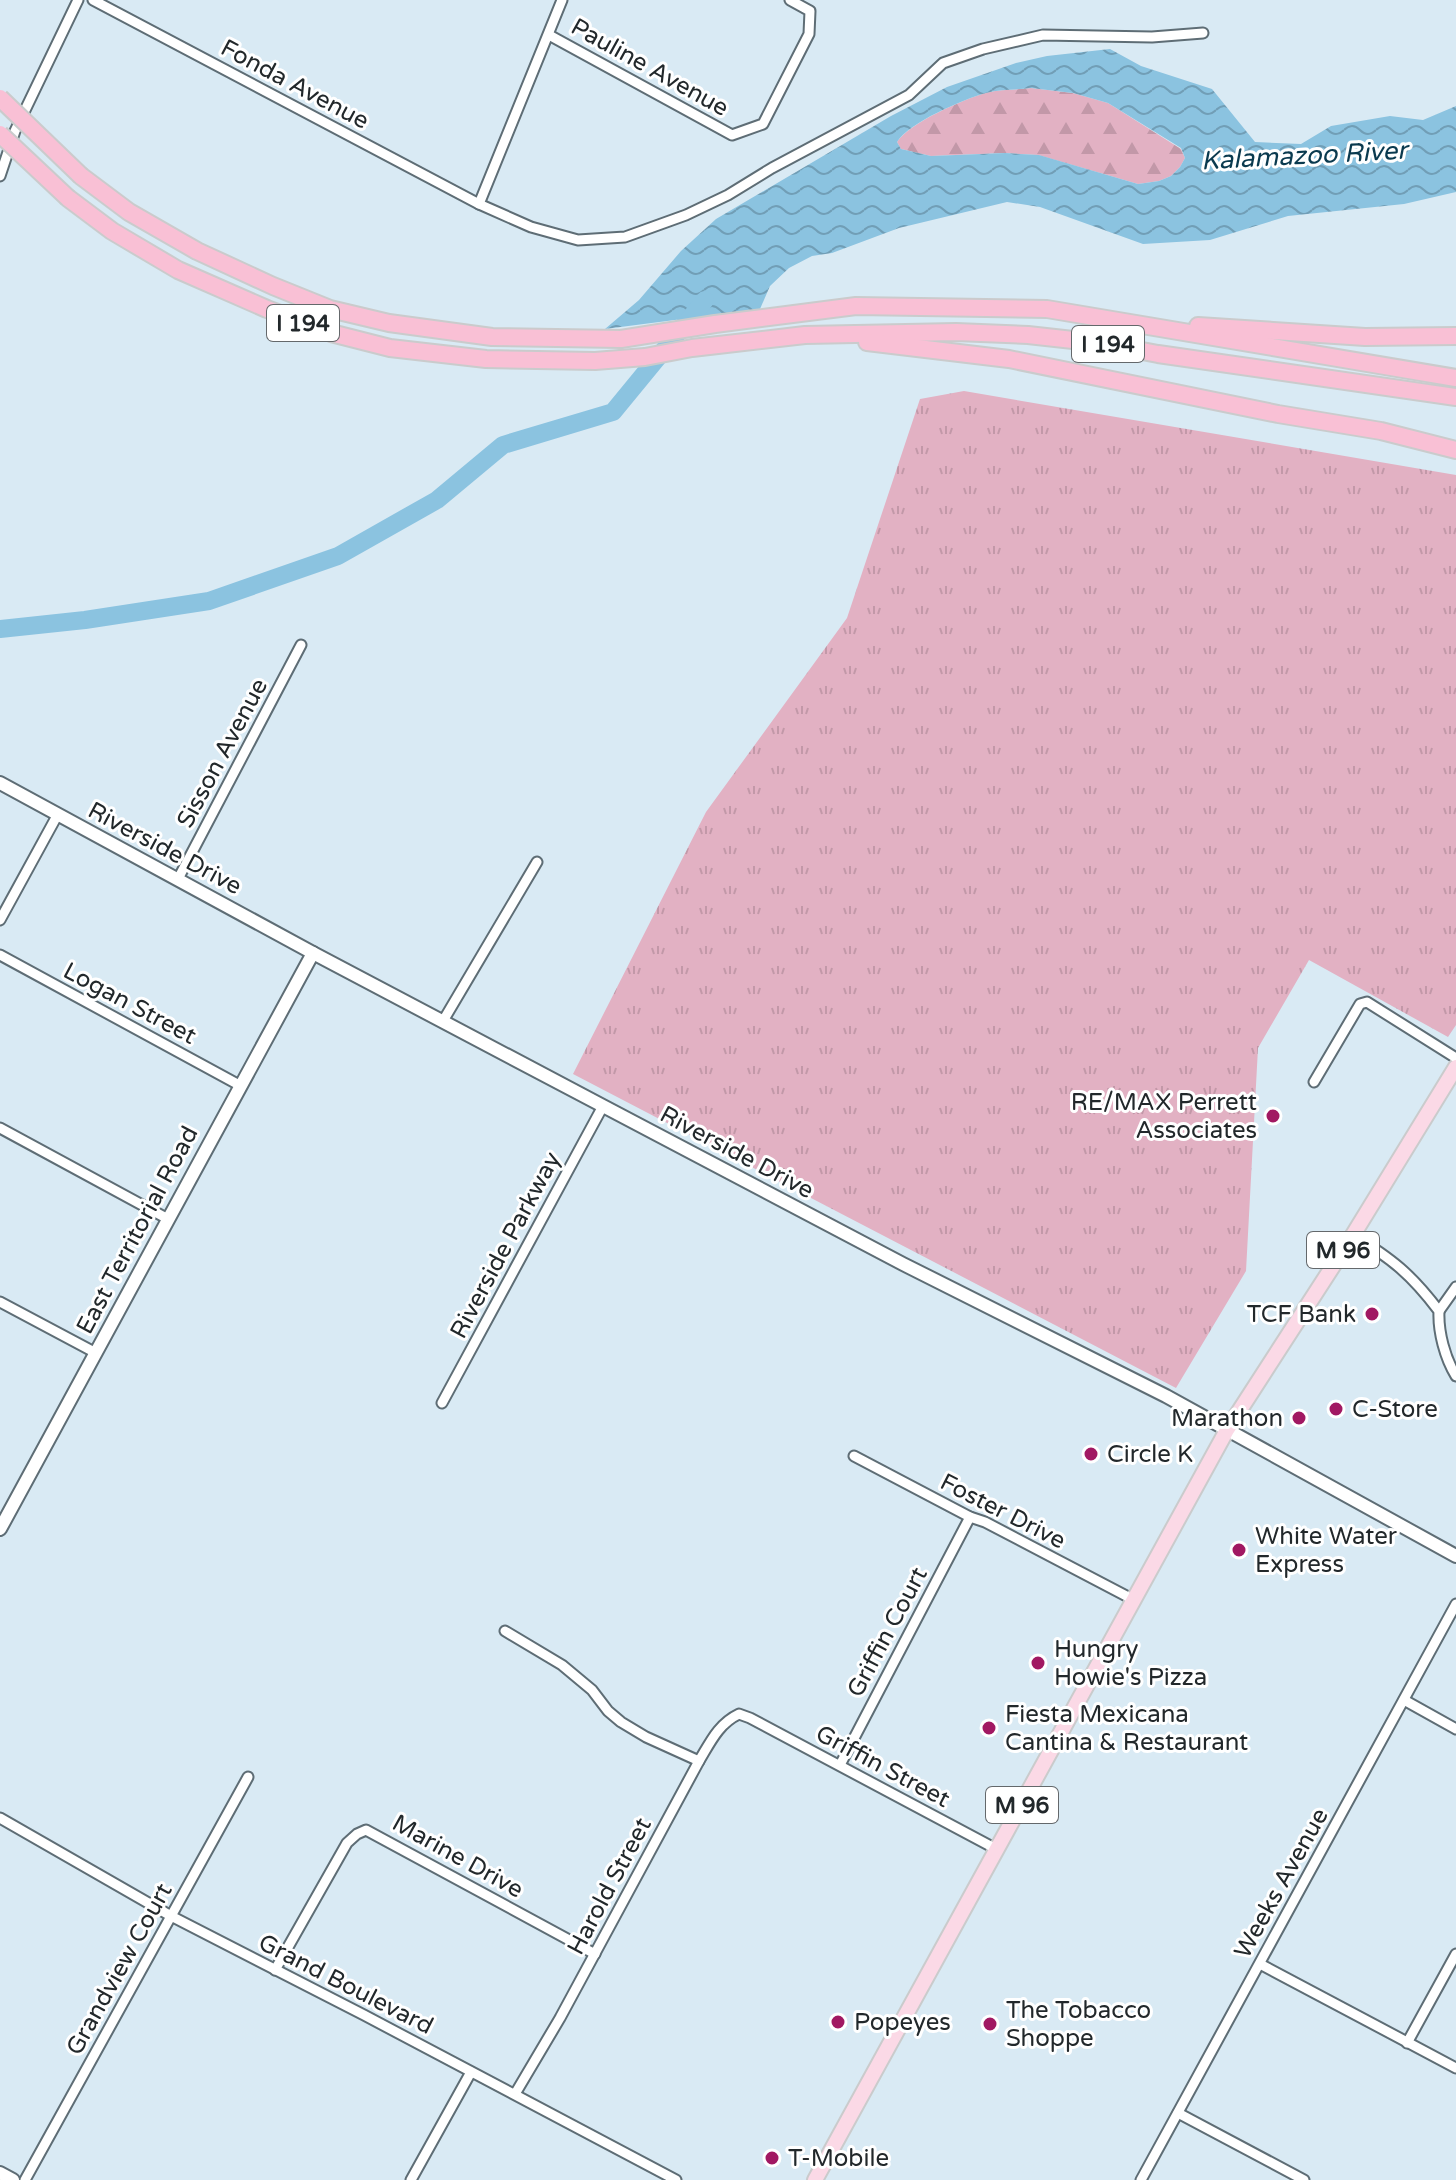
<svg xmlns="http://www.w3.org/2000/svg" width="1456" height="2180" font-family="'Varela Round',sans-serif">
	<defs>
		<pattern id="grass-tufts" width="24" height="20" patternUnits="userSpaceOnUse" patternTransform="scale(2)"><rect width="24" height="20" fill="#e2b1c3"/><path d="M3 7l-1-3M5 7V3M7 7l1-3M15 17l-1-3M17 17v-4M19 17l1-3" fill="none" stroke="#c298a8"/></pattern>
		<pattern id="forest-firs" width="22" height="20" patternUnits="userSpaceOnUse" patternTransform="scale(2)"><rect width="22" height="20" fill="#e2b1c3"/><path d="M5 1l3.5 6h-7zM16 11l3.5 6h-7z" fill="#c298a8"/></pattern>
		<pattern id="water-waves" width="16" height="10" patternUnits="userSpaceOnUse" patternTransform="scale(2)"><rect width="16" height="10" fill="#8bc3e0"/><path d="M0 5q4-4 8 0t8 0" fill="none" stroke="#719eb6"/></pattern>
	</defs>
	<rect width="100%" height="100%" fill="#d9eaf4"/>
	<polygon fill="url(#grass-tufts)" points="964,391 1456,475 1456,1025 1448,1037 1309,960 1258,1048 1246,1271 1176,1388 573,1074 706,812 847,618 920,399"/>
	<path fill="url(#forest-firs)" d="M1031 88 1073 93 1108 103 1181 149 1185 158 1180 167 1171 176 1159 181 1138 184 1038 155 1005 153 931 156 901 149 897 142C909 123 964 99 986 93 1000 89 1016 90 1031 88Z"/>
	<path fill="url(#water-waves)" fill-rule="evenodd" d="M1110 49 1141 66 1212 89 1255 142 1301 144 1331 126 1390 116 1423 120 1456 106V192L1404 204 1288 216 1210 240 1143 244 1040 207 1007 202 899 228 832 253 812 256 789 268 770 286 760 309 605 329 639 300 681 251 716 219 891 116 947 87 1016 63 1047 56ZM1031 88 1073 93 1108 103 1181 148 1185 158 1180 167 1171 176 1159 181 1138 184 1039 155 1005 153 931 156 901 149 897 142C908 123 964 99 986 93 1000 89 1016 90 1031 88Z"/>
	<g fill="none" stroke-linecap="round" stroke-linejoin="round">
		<polyline stroke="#8bc3e0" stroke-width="18" points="0,629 85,620 209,601 338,556 437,500 503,445 613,412 705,300"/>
		<g stroke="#5e6d75" stroke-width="13">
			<g id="street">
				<polyline points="93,0 479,204 531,227 578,240 625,237 686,215 728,195 772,168 909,95 943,63 983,49 1043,35 1152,37 1203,33"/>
				<polyline points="549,35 732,135 763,124 809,34 810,11 790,0"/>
				<polyline points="0,176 15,131 78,0"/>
				<polyline points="479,204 562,0"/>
				<polyline points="178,879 301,645"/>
				<polyline points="0,920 58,814"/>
				<polyline points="0,955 241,1086"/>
				<polyline points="443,1021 537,862"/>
				<polyline points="1314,1082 1360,1004 1367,1002 1456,1058"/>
				<polyline points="0,1128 168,1219"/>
				<path d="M1353 1235C1392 1259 1411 1274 1439 1311 1438 1332 1445 1358 1456 1376"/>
				<polyline points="0,1302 96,1353"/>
				<polyline points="1439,1311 1456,1287"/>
				<polyline points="442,1403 603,1106"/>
				<polyline points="854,1456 970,1517 985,1522 1134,1600"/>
				<polyline points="505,1631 562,1665 592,1690 608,1711 621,1722 646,1737 699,1761"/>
				<polyline points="1404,1700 1456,1729"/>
				<polyline points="840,1765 970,1517"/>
				<polyline points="0,1818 171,1916 364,2015 676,2180"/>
				<polyline points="1260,1964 1456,2068"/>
				<polyline points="275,1970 347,1843 357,1834 366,1830 595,1954"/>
				<polyline points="1407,2043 1456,1954"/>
				<path d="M515 2094 560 2018 699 1761C710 1743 718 1724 739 1714L750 1718 998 1850"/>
				<polyline points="1178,2113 1304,2180"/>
				<polyline points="25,2180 248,1777"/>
				<polyline points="411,2180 471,2072"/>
				<polyline points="1141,2180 1456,1604"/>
			</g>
		</g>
		<g stroke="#5e6d75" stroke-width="16">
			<g id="secondary">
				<polyline points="0,783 313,953 603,1106 903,1264 1166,1396 1456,1556"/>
				<polyline points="0,1529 313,953"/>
				<polyline points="0,2173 13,2180"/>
			</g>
		</g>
		<g stroke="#cacbcc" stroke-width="18">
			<polyline id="primary" points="815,2180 1227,1430 1353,1235 1456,1067"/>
		</g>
		<g stroke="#cacbcc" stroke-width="20">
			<g id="highway">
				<polyline points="81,176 129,212 197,251 273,286 330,309 389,323 492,337 621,339 715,324 856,306 1047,309 1456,378"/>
				<polyline points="68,198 112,231 178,270 267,309 331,333 390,348 486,359 595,361 645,357 692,348 805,335 956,332 1028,335 1100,343 1158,354 1456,397"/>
				<polyline points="1198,326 1365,337 1456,336"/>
				<polyline points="867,342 1009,359 1278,414 1381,431 1456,450"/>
			</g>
		</g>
		<use href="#street" stroke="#fff" stroke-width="9"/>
		<use href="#secondary" stroke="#fff" stroke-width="12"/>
		<use href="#primary" stroke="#fbd9e6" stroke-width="14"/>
		<use href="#highway" stroke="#f9c0d5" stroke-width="16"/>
		<g stroke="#cacbcc" stroke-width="20" stroke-linecap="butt">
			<g id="highway-bridge">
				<polyline points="0,98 81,176"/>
				<polyline points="0,134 68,198"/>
			</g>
		</g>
		<use href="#highway-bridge" stroke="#f9c0d5" stroke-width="16"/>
	</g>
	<g fill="#a11862" stroke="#fff" stroke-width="3">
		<circle cx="1273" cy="1116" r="8"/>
		<circle cx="1372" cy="1314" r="8"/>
		<circle cx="1336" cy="1409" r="8"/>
		<circle cx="1299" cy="1418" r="8"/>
		<circle cx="1091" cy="1454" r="8"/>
		<circle cx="1239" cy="1550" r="8"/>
		<circle cx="1038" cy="1663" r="8"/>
		<circle cx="989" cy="1728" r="8"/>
		<circle cx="838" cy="2022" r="8"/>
		<circle cx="990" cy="2024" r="8"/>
		<circle cx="772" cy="2158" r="8"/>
	</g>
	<g text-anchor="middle" stroke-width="6" stroke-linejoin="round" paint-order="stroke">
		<g fill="#fff" stroke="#64686b" stroke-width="2">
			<rect x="267" y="305" width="72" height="36" rx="6"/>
			<rect x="1072" y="326" width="72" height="36" rx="6"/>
			<rect x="1307" y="1232" width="72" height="36" rx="6"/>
			<rect x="986" y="1787" width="72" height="36" rx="6"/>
		</g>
		<g font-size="22" font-weight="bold" fill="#22282b">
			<text x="303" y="331">I 194</text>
			<text x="1108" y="352">I 194</text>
			<text x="1343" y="1258">M 96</text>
			<text x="1022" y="1813">M 96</text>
		</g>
		<g font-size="24" fill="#22282b" stroke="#fff">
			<text transform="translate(650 67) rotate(29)" y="8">Pauline Avenue</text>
			<text transform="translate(295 84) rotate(28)" y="8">Fonda Avenue</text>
			<text transform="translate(222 753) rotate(-62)" y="8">Sisson Avenue</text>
			<text transform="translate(165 848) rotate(28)" y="8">Riverside Drive</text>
			<text transform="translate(130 1003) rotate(28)" y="8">Logan Street</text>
			<text transform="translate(737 1152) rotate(28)" y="8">Riverside Drive</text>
			<text transform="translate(137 1230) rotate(-62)" y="8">East Territorial Road</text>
			<text transform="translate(505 1245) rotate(-62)" y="8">Riverside Parkway</text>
			<text transform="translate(1003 1511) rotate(27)" y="8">Foster Drive</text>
			<text transform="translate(887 1632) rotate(-62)" y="8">Griffin Court</text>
			<text transform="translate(883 1766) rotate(28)" y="8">Griffin Street</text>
			<text transform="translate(458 1856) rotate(29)" y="8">Marine Drive</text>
			<text transform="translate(1281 1883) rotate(-61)" y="8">Weeks Avenue</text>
			<text transform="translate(609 1886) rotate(-62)" y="8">Harold Street</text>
			<text transform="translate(119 1969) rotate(-61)" y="8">Grandview Court</text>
			<text transform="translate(346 1984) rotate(27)" y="8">Grand Boulevard</text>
		</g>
		<g font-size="24" fill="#22282b" stroke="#fff" text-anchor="start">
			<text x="1257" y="1110" text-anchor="end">RE/MAX Perrett<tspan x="1257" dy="28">Associates</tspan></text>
			<text x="1356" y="1322" text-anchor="end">TCF Bank</text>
			<text x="1352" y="1417">C-Store</text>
			<text x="1283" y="1426" text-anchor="end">Marathon</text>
			<text x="1107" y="1462">Circle K</text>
			<text x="1255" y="1544">White Water<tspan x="1255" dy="28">Express</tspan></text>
			<text x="1054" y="1657">Hungry<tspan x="1054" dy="28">Howie's Pizza</tspan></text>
			<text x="1005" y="1722">Fiesta Mexicana<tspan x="1005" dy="28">Cantina &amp; Restaurant</tspan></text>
			<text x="1006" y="2018">The Tobacco<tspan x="1006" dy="28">Shoppe</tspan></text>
			<text x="854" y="2030">Popeyes</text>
			<text x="788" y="2166">T-Mobile</text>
		</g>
		<g font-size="26" font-style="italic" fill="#0a3a4f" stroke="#fff">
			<text transform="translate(1304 155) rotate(-3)" y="9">Kalamazoo River</text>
		</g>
	</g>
</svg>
